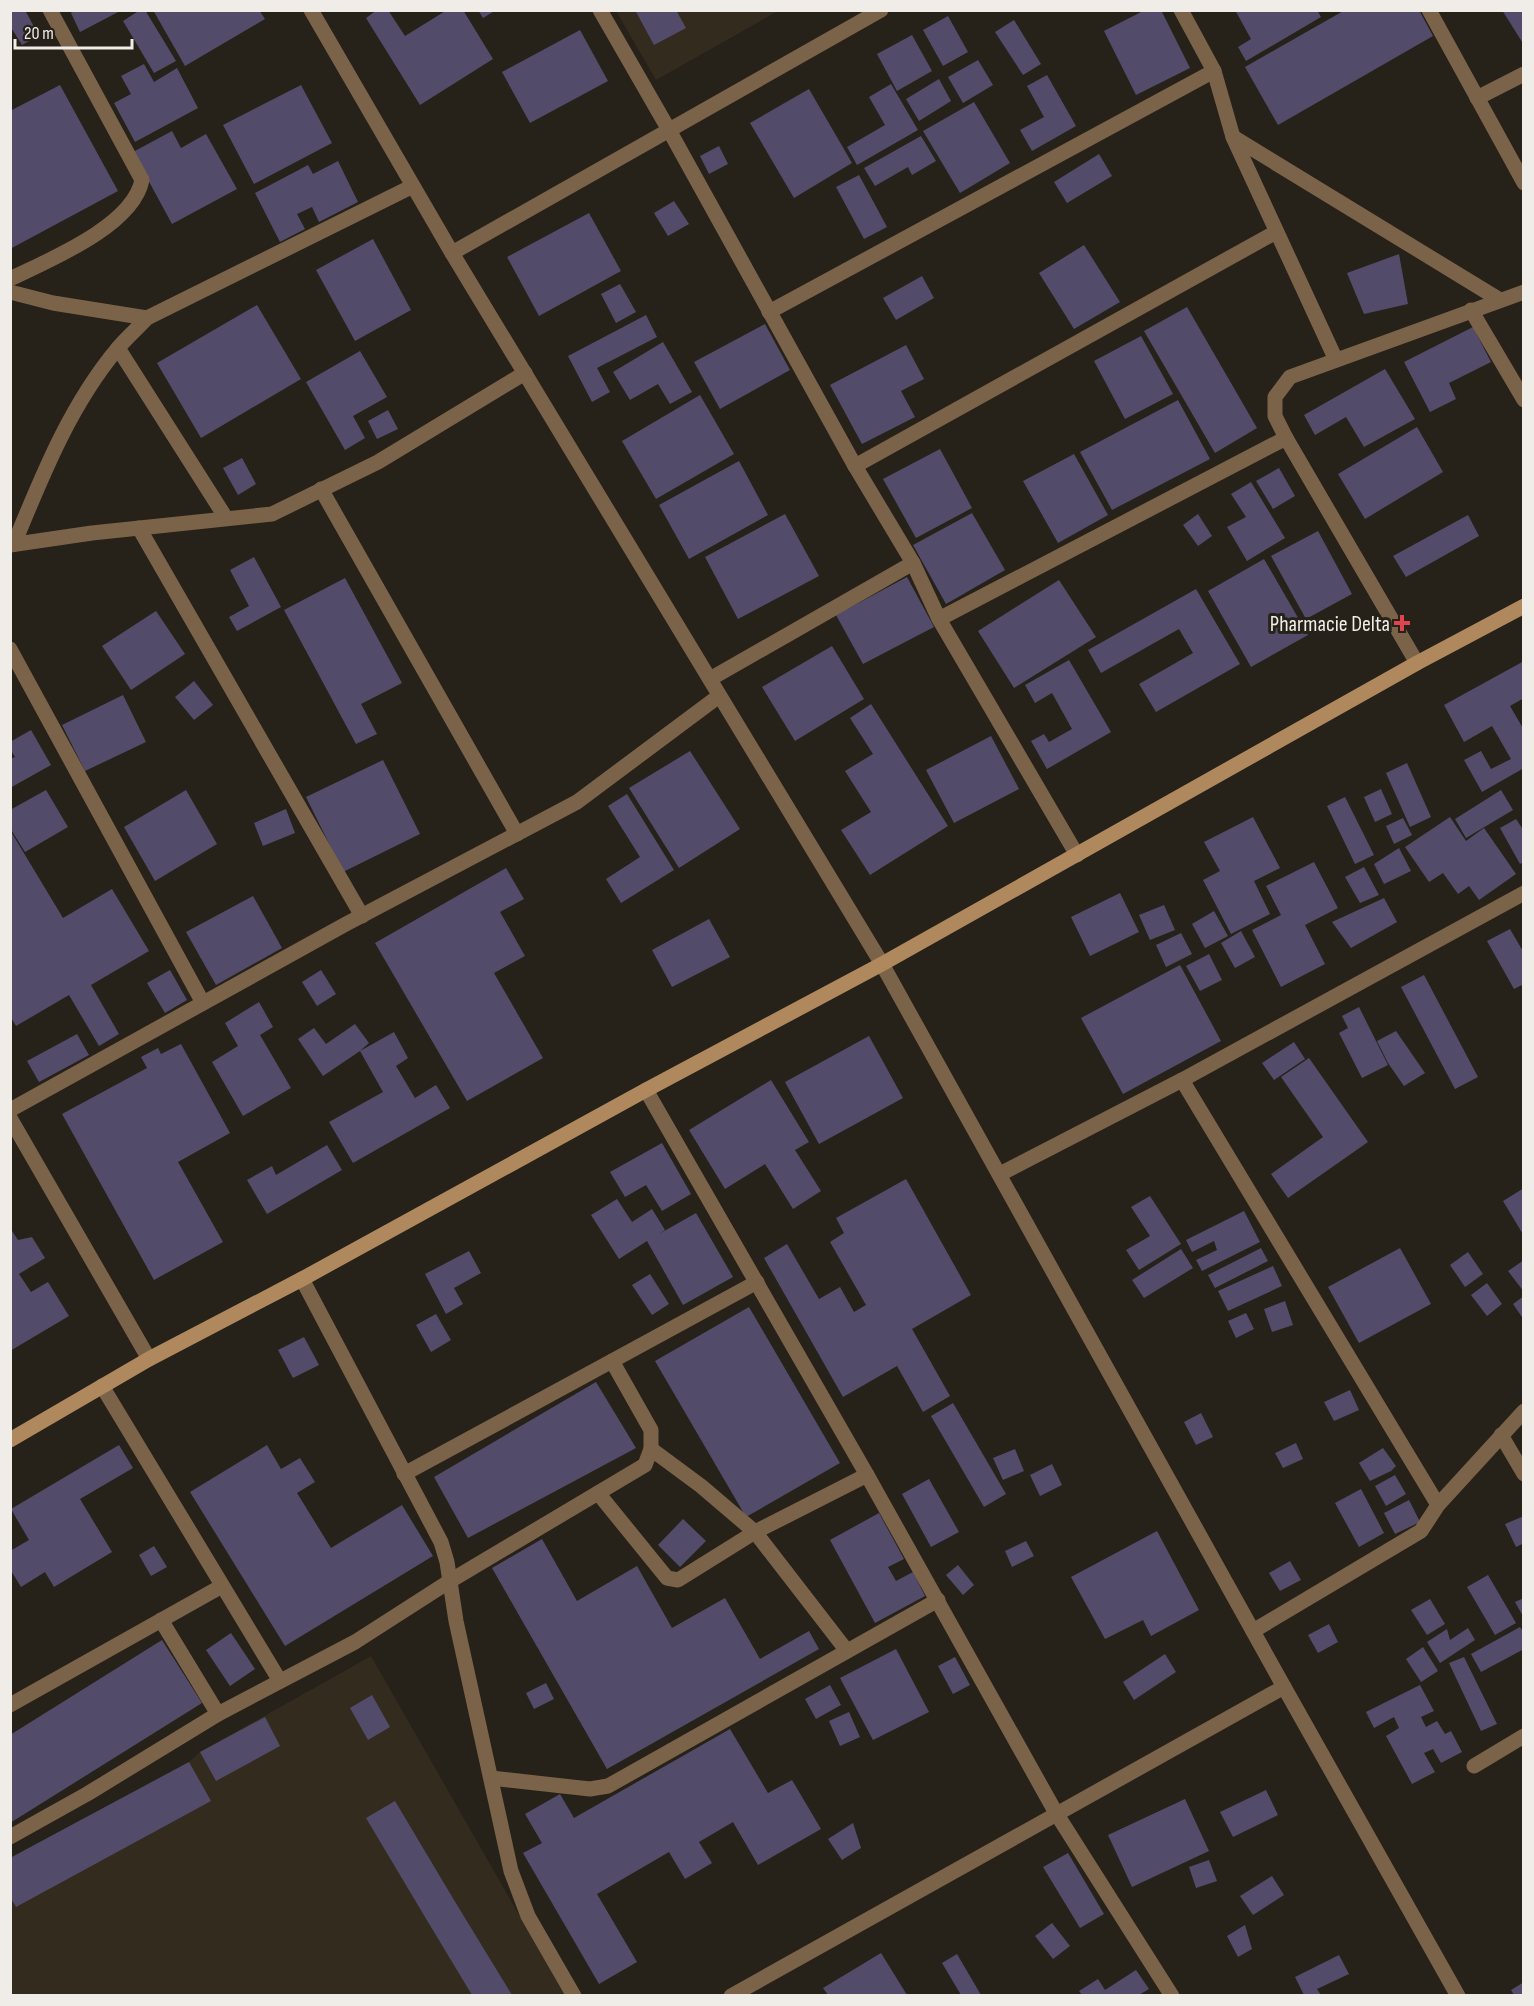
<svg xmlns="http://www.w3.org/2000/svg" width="1534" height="2006" font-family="'Sofia Sans Condensed',sans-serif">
	<rect width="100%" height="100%" fill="#262119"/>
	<g fill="#332b1e">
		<polygon points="616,11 778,11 656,80"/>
		<polygon points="371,1656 565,1995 11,1995 10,1858 189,1762 200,1752"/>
	</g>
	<g fill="#524c6a">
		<polygon points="10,10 25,10 39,36 22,45 10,26"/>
		<polygon points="75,10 122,10 80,32 71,13"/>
		<polygon points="140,10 145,10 176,61 154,73 123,21"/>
		<polygon points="153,10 259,10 265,19 185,66"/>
		<polygon points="377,10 388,10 405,36 447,10 463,10 493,59 420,105 366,18"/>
		<polygon points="478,10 496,10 483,18"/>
		<polygon points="635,10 676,10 686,28 654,45"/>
		<polygon points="1145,10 1161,10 1190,68 1136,95 1104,31"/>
		<polygon points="1235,10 1317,10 1321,17 1246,61 1238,47 1251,39"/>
		<polygon points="1345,10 1419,10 1433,36 1278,125 1245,67"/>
		<polygon points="1502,10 1524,10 1524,45"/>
		<polygon points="948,16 968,52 943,66 923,30"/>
		<polygon points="1014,20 1041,64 1023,75 995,32"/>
		<polygon points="580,30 608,81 530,123 502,72"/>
		<polygon points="912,35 932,71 897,91 877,54"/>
		<polygon points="978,60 993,85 963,103 948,77"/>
		<polygon points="144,64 154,82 177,68 198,108 135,142 114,103 131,94 121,76"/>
		<polygon points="1047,75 1076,126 1032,151 1020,130 1044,117 1027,86"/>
		<polygon points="939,79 951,101 919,121 906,99"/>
		<polygon points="891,84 918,130 857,165 847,147 885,125 869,97"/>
		<polygon points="60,85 118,191 10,249 10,111"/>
		<polygon points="301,85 332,143 254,184 223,125"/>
		<polygon points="809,89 852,163 794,198 750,123"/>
		<polygon points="974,102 1010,163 960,193 923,131"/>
		<polygon points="172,131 181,148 206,134 237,189 172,224 133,152"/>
		<polygon points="921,136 936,161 912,175 908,167 875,186 864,168"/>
		<polygon points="719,146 728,164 709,174 700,156"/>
		<polygon points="1099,154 1112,176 1067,203 1054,182"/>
		<polygon points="338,161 358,202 319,222 312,207 297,214 305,229 280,242 255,193 308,165 313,174"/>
		<polygon points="859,175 887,227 864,239 836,187"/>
		<polygon points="674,201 689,224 668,236 654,213"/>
		<polygon points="589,213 621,271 539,316 507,257"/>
		<polygon points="373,239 411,310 355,341 316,270"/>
		<polygon points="1084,245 1120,302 1074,329 1039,273"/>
		<polygon points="1399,254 1408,304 1364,314 1347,273"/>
		<polygon points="922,276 934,298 896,320 883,298"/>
		<polygon points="620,284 636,312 616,323 601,294"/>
		<polygon points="257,305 301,379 201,438 157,363"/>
		<polygon points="1187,307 1257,428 1215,453 1144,331"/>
		<polygon points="646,315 657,337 597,368 610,392 592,402 568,356"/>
		<polygon points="765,324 790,370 720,409 694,362"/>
		<polygon points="1473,327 1491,362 1449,383 1456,399 1430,412 1404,362"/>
		<polygon points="1141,336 1173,394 1125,419 1094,361"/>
		<polygon points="663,342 692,392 670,404 658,384 630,400 613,372"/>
		<polygon points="906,345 924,379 901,391 915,417 862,444 830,385"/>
		<polygon points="360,351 387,397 353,416 365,438 345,450 306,382"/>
		<polygon points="1385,369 1415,419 1364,447 1346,417 1315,435 1304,415"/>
		<polygon points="700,395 734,454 656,499 622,441"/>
		<polygon points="1178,400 1210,459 1112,510 1080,452"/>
		<polygon points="388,410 398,429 377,439 368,421"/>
		<polygon points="1417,427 1443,472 1365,519 1338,474"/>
		<polygon points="940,449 972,508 916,538 883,479"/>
		<polygon points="1074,454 1108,515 1058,543 1023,481"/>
		<polygon points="242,458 256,484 238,495 223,468"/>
		<polygon points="739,461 768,515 689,559 659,505"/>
		<polygon points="1279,468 1295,496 1273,509 1256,481"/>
		<polygon points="1251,482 1285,538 1247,561 1227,527 1246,517 1231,494"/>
		<polygon points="972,513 1005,570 946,604 913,545"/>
		<polygon points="785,514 819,576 738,619 705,557"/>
		<polygon points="1198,514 1212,536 1198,546 1183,525"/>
		<polygon points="1468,515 1479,536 1406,577 1393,556"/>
		<polygon points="1318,531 1352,594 1306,619 1271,556"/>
		<polygon points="254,557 281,607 237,631 229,617 249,606 230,570"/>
		<polygon points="1264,559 1308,635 1251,667 1208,591"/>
		<polygon points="907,577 934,627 863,664 836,615"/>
		<polygon points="345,578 402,683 361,704 377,734 356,744 284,610"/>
		<polygon points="1059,580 1096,637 1014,688 978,631"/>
		<polygon points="1196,589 1240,664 1156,712 1139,684 1193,653 1179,629 1101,673 1088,650"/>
		<polygon points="156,611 185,654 131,690 102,646"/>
		<polygon points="832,646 864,699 795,741 762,687"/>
		<polygon points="1069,660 1111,732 1047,769 1031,741 1044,734 1049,742 1072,729 1052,693 1035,703 1025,685"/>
		<polygon points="1524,661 1524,698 1510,706 1524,730 1524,768 1482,792 1464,760 1481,751 1491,769 1511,759 1492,726 1464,742 1444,705"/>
		<polygon points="194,681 213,705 194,720 175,697"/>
		<polygon points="123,695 146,742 85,771 62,725"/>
		<polygon points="871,704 948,826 870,875 841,830 871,812 845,771 873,754 850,718"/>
		<polygon points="31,730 51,765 10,788 10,759 15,757 10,749 10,742"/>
		<polygon points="991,736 1019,789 954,823 926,770"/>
		<polygon points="690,751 740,829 679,868 629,788"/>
		<polygon points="383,760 420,834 343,872 306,797"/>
		<polygon points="1407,763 1431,817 1410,827 1386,773"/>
		<polygon points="1381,789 1392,814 1375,822 1364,797"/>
		<polygon points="46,790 68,827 25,852 10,828 10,810"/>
		<polygon points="186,790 217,844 155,881 124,827"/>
		<polygon points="1501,790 1513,810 1466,838 1455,819"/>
		<polygon points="627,794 674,870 621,903 606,879 640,857 608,806"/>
		<polygon points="1345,797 1374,855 1355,864 1327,806"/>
		<polygon points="286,809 295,833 263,846 254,823"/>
		<polygon points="1253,817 1280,868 1254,881 1270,914 1231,934 1203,880 1220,871 1204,842"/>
		<polygon points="1450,817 1466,841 1484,828 1516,874 1479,900 1469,886 1458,894 1443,873 1429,882 1405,847"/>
		<polygon points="1403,818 1412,835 1394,844 1386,826"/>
		<polygon points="1516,819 1524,831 1524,862 1520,864 1500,828"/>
		<polygon points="10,830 63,918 112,889 149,951 91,985 119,1034 99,1046 69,995 16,1026 10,1016"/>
		<polygon points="1399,848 1411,871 1384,884 1374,864"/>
		<polygon points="1314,862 1338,908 1305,925 1325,964 1281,987 1252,930 1281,915 1266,886"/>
		<polygon points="1364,867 1379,895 1360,903 1345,877"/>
		<polygon points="506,868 524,899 500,912 525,956 494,973 543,1058 467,1101 375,943"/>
		<polygon points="1120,893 1139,932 1090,956 1071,917"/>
		<polygon points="253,896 282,948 216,985 186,932"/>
		<polygon points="1384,898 1397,922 1351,948 1332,922"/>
		<polygon points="1164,905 1175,930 1150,940 1139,915"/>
		<polygon points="1214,911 1228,936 1205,948 1192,924"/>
		<polygon points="709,919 730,957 672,987 652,950"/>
		<polygon points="1510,929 1524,953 1524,984 1514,989 1487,941"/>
		<polygon points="1241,931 1255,957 1235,968 1221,943"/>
		<polygon points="1181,933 1192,954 1166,967 1156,945"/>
		<polygon points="1209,954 1222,980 1200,991 1186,966"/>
		<polygon points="1180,965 1221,1041 1123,1094 1081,1018"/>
		<polygon points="170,970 187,1000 165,1013 147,983"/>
		<polygon points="321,970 336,994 317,1006 302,982"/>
		<polygon points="1424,975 1478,1077 1455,1089 1401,987"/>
		<polygon points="259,1002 273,1027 260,1035 291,1088 243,1116 212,1062 238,1046 225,1023"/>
		<polygon points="1359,1007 1388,1065 1362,1078 1339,1033 1348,1028 1342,1016"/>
		<polygon points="355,1024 369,1043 360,1051 394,1032 408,1058 396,1066 415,1098 436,1085 450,1108 353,1163 329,1122 383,1092 360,1051 323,1076 298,1039 314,1028 326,1044"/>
		<polygon points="1396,1031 1425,1073 1404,1086 1388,1063 1377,1041"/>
		<polygon points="77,1034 89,1055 39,1082 27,1061"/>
		<polygon points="869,1036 903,1098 819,1144 785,1082"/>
		<polygon points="1294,1042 1305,1059 1274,1080 1262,1063"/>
		<polygon points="181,1044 230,1133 178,1162 223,1242 154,1280 62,1114 147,1068 141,1057 158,1048 161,1054"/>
		<polygon points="1309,1058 1368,1142 1288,1198 1271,1174 1323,1137 1281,1077"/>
		<polygon points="771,1080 809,1142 795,1150 821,1191 793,1209 765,1164 725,1189 689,1130"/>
		<polygon points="662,1143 691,1194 662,1211 646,1185 625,1197 610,1172"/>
		<polygon points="327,1145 342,1170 267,1214 247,1180 272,1166 276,1175"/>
		<polygon points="906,1179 971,1295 912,1329 950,1396 923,1412 897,1366 843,1397 764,1258 787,1244 819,1299 840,1287 854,1312 866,1305 830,1242 844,1233 836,1218"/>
		<polygon points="1524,1188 1524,1236 1503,1201"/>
		<polygon points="1150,1196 1181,1244 1139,1270 1126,1250 1150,1236 1131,1207"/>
		<polygon points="617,1199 632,1222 652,1209 665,1230 659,1234 696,1213 733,1277 683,1305 647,1241 619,1259 591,1215"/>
		<polygon points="1244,1211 1260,1242 1202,1271 1196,1260 1217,1250 1214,1241 1192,1252 1186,1240"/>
		<polygon points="10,1228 18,1240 32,1237 45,1258 19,1274 31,1292 48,1282 69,1316 10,1351"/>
		<polygon points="1261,1248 1268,1261 1215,1288 1208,1275"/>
		<polygon points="1400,1248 1431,1304 1359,1343 1328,1287"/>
		<polygon points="1181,1249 1193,1268 1144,1298 1132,1280"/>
		<polygon points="469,1251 481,1273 454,1288 463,1304 446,1314 425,1274"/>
		<polygon points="1468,1252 1483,1274 1465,1287 1450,1265"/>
		<polygon points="1524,1260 1524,1292 1508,1271"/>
		<polygon points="1273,1266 1282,1286 1228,1311 1218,1291"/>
		<polygon points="650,1274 669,1304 652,1315 632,1285"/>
		<polygon points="1487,1283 1502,1304 1487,1316 1471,1295"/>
		<polygon points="1524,1296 1524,1320 1513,1304"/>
		<polygon points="1285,1301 1293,1325 1272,1332 1264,1309"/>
		<polygon points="749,1307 840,1463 746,1517 655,1361"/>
		<polygon points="1246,1313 1254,1329 1236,1338 1228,1321"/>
		<polygon points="436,1314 451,1340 431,1352 416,1325"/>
		<polygon points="304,1337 319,1365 293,1378 278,1350"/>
		<polygon points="596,1382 636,1448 468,1538 434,1477"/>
		<polygon points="1350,1390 1359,1410 1334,1421 1324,1402"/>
		<polygon points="953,1403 1006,1494 984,1507 931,1416"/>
		<polygon points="1201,1413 1213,1437 1196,1445 1184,1422"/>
		<polygon points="1296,1443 1303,1459 1283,1468 1275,1453"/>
		<polygon points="119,1445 133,1468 80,1499 112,1552 54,1587 45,1572 21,1587 10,1569 10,1551 29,1540 11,1509"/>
		<polygon points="267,1445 281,1469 300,1458 315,1482 297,1493 331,1548 402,1505 433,1556 285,1646 190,1492"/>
		<polygon points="1383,1448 1396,1466 1391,1471 1370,1481 1359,1463"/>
		<polygon points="1015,1449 1024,1471 1003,1480 993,1458"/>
		<polygon points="1052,1464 1062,1485 1040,1496 1030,1475"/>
		<polygon points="1395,1475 1406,1494 1386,1506 1375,1486"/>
		<polygon points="929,1479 959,1532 931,1547 902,1494"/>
		<polygon points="1361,1489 1384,1533 1359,1547 1335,1503"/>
		<polygon points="1409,1500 1420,1522 1395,1534 1384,1513"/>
		<polygon points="879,1513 904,1559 888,1567 896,1581 913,1572 925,1596 875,1623 830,1540"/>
		<polygon points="1524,1516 1524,1543 1516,1547 1505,1524"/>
		<polygon points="683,1519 706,1541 680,1567 658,1545"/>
		<polygon points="1157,1531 1199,1610 1151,1636 1143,1620 1105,1639 1071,1577"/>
		<polygon points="542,1539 577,1601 637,1566 672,1628 725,1598 760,1659 809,1631 819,1649 607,1769 492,1568"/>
		<polygon points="1026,1541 1034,1556 1012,1567 1005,1551"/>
		<polygon points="154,1546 167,1567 151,1576 139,1555"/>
		<polygon points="1290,1561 1301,1580 1280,1591 1269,1573"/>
		<polygon points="958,1565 974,1585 963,1595 946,1575"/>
		<polygon points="1488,1575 1516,1623 1495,1635 1467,1587"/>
		<polygon points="1524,1598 1524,1618 1515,1602"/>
		<polygon points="1430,1599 1445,1624 1427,1635 1411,1610"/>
		<polygon points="1329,1624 1338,1642 1318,1653 1308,1635"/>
		<polygon points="1520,1627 1524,1633 1524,1649 1481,1672 1471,1654"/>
		<polygon points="1468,1628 1475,1640 1440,1663 1427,1642 1447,1629 1450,1640"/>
		<polygon points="231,1633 255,1669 230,1686 206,1650"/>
		<polygon points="162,1640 202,1703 10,1823 10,1735"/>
		<polygon points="1423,1647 1438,1671 1421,1682 1406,1659"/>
		<polygon points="896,1649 929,1712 873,1740 840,1678"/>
		<polygon points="1165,1654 1176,1672 1134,1700 1123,1682"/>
		<polygon points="955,1657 970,1685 953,1694 938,1666"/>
		<polygon points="1464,1657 1497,1724 1481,1731 1449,1663"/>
		<polygon points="546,1683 554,1699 534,1709 526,1693"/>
		<polygon points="830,1685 841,1705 816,1719 805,1699"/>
		<polygon points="1420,1685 1434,1711 1421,1717 1426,1727 1437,1721 1445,1734 1451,1731 1462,1752 1441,1763 1433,1749 1424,1753 1435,1772 1412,1784 1386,1736 1399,1728 1394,1717 1374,1728 1366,1712"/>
		<polygon points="372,1695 390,1727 368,1740 350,1708"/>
		<polygon points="849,1712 860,1737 840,1746 829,1721"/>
		<polygon points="265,1717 280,1746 216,1781 200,1752"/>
		<polygon points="730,1729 768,1793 792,1780 821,1829 758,1865 733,1822 699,1842 712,1863 685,1879 669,1852 597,1894 637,1962 599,1984 523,1853 542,1843 525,1814 560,1794 574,1818"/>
		<polygon points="189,1762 211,1801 16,1907 10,1897 10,1858"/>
		<polygon points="1266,1790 1278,1815 1233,1837 1220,1812"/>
		<polygon points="1185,1799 1209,1851 1132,1887 1108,1835"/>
		<polygon points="395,1801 454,1900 512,1995 472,1995 425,1917 366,1818"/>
		<polygon points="853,1823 861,1848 842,1860 828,1839"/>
		<polygon points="1068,1853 1104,1914 1080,1928 1043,1867"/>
		<polygon points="1209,1860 1217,1881 1196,1888 1189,1867"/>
		<polygon points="1272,1876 1284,1895 1253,1915 1240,1896"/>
		<polygon points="1052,1923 1070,1946 1053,1959 1035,1936"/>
		<polygon points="1245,1925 1252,1949 1238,1957 1227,1936"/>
		<polygon points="881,1953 907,1995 828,1995 823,1988"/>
		<polygon points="957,1954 981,1995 961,1995 942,1963"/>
		<polygon points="1339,1955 1349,1974 1317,1989 1321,1995 1304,1995 1295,1977"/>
		<polygon points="1136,1970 1149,1989 1139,1995 1082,1995 1079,1991 1098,1979 1105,1990"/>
		<polygon points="1524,1982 1524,1995 1514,1995 1511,1990"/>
	</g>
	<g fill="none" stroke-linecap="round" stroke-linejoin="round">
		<g stroke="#7b6349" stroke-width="15">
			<polyline points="311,10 452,253 882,964 1284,1687 1458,1996"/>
			<polyline points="600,10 669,130 855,466 913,563 939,619 1077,855"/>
			<polyline points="1181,10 1214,71 1233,137 1336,360"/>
			<polyline points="1429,10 1524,183"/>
			<polyline points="1477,98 1524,74"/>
			<polyline points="1233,137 1500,300"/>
			<polyline points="452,253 881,10"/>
			<path d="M10 279C49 260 133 226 142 180L50 10"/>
			<polyline points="10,292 53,303 147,318"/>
			<polyline points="1471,310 1524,400"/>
			<polyline points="769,312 1214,71"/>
			<polyline points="118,348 226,518"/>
			<polyline points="855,466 1276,232"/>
			<polyline points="321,489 517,834"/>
			<polyline points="139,528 362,916"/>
			<path d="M14 544C42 476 70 405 118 348 127 337 138 328 147 318L413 186"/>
			<polyline points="10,545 92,533 272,514 378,462 525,373"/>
			<polyline points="939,619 1286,438"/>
			<polyline points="10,649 203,1003"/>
			<polyline points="1417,663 1286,438 1275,416 1275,397 1290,377 1524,292"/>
			<polyline points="710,679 913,563"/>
			<polyline points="1182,1080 1438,1505"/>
			<polyline points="646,1090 867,1475 1056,1813 1172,1996"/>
			<polyline points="10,1110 346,924 577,802 719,696"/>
			<polyline points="10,1118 149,1359"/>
			<polyline points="1000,1174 1182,1080 1524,893"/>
			<polyline points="302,1279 441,1542 447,1562 456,1621 511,1871 528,1916 574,1996"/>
			<polyline points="102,1386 280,1681"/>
			<polyline points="1501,1435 1524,1474"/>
			<polyline points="651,1449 701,1486 755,1532 847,1651"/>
			<polyline points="404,1474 612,1361"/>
			<polyline points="598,1493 667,1578 678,1580 755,1532 867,1475"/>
			<polyline points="161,1620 218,1714"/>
			<polyline points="1253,1631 1421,1531 1438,1505 1524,1411"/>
			<polyline points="10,1705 222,1586"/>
			<polyline points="1474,1766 1524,1736"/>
			<polyline points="491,1778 590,1789 608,1786 938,1600"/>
			<polyline points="10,1837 87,1794 218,1714 355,1642 450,1581 645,1465 651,1449 651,1430 612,1361 757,1282"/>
			<polyline points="731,1996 1284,1687"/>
		</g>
		<polyline stroke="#af885e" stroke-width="15" points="10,1440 149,1359 302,1279 646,1090 882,964 1417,663 1524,606"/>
	</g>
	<path fill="#e0444e" stroke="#262119" stroke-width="2" d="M1399 614h6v6h6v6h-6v6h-6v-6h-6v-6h6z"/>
	<g text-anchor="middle" stroke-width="6" stroke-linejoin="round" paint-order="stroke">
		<g font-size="22" fill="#f0ece7" stroke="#262119" text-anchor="end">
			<text x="1390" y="631">Pharmacie Delta</text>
		</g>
	</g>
	<rect width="1534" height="2006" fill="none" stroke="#f0ece7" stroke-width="24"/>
	<path d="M15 39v9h117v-9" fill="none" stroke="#f0ece7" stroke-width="3"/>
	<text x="24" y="39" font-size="18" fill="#f0ece7" stroke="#262119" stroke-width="4.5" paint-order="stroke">20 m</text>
</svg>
